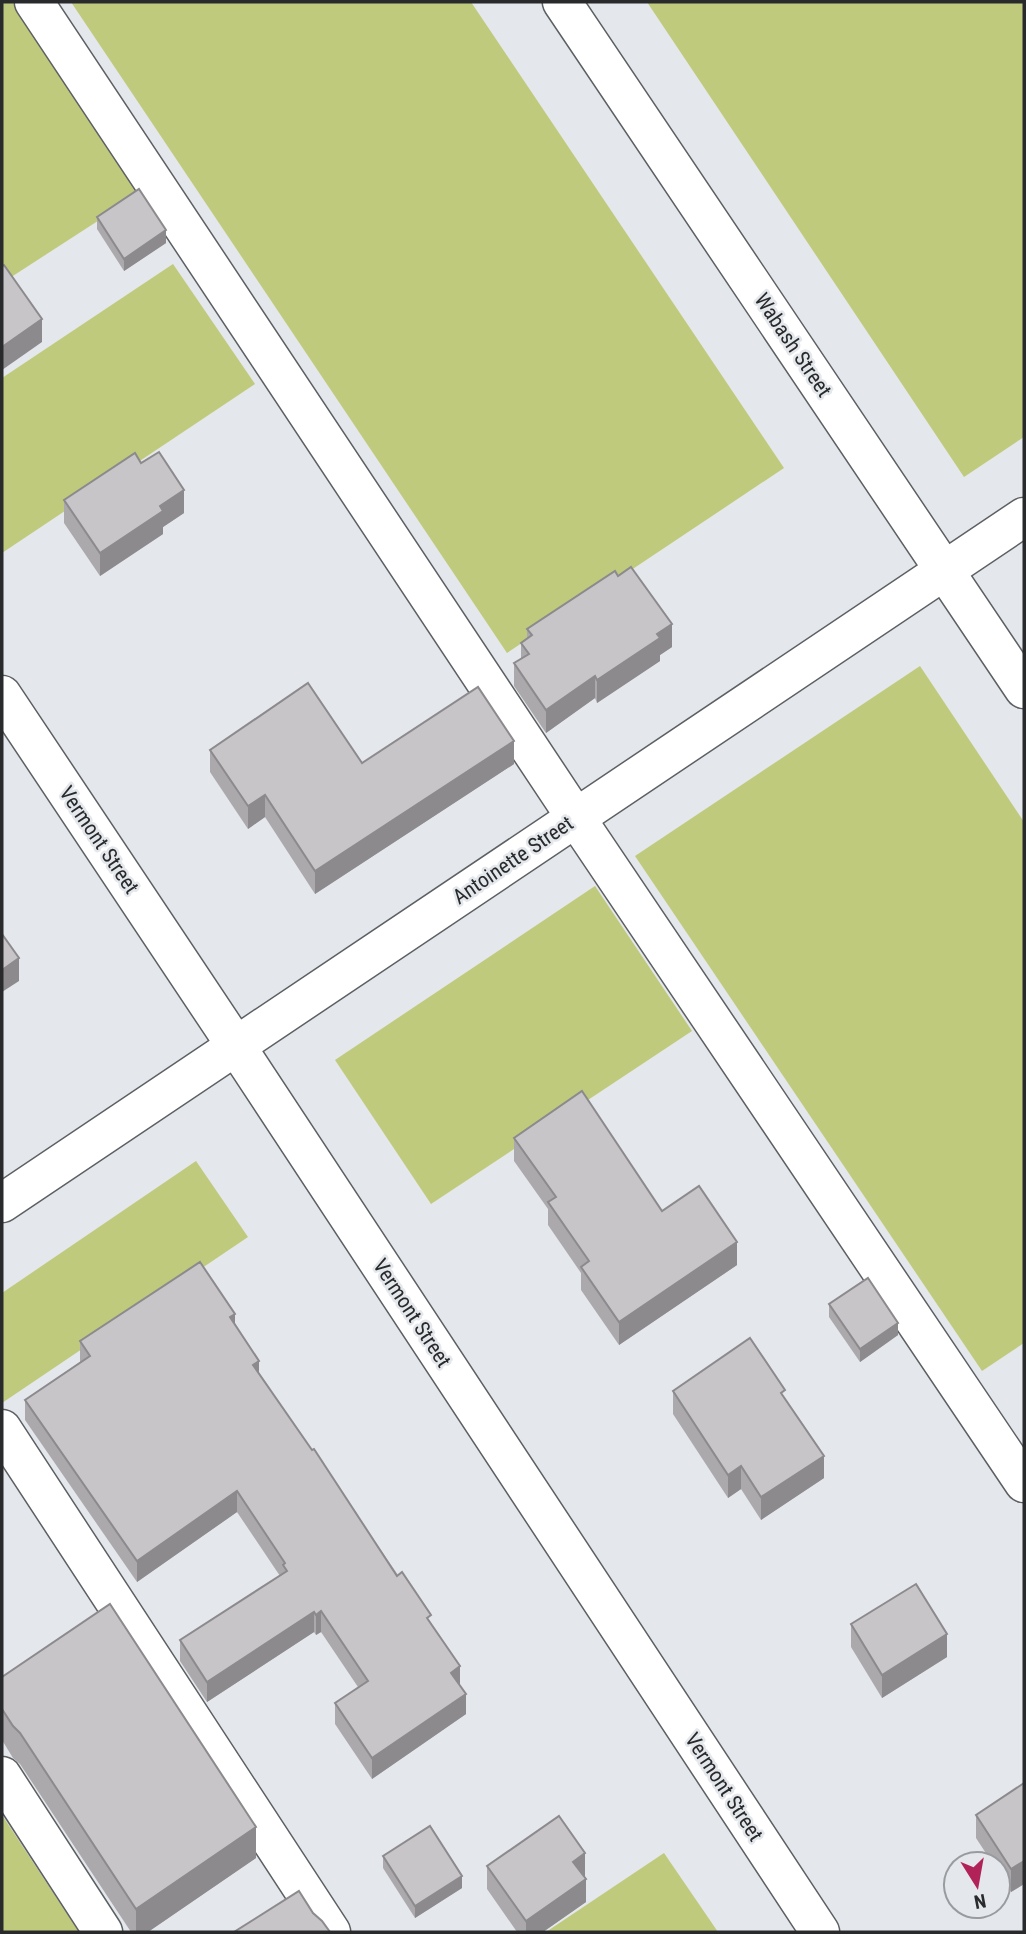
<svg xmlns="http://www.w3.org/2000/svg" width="1026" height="1934" font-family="'Roboto Condensed',sans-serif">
	<rect width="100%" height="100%" fill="#e4e7eb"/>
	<g fill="#c0ca7d">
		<polygon points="2,2 12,2 141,193 2,283"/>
		<polygon points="71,2 471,2 784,468 507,653"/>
		<polygon points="647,2 1024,2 1024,437 964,477"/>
		<polygon points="173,264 255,384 2,553 2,378"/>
		<polygon points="920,666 1024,822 1024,1343 982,1371 635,856"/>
		<polygon points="595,886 692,1031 431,1204 335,1060"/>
		<polygon points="196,1161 248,1237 2,1403 2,1293"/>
		<polygon points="2,1815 79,1932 2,1932"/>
		<polygon points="664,1853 718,1932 546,1932"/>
	</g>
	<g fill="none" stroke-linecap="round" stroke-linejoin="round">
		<g stroke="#5d6063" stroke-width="41">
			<g id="minor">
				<polyline points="34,2 576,818 1024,1483"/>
				<polyline points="562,2 1024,689"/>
				<polyline points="2,695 236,1046 820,1932"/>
				<polyline points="2,1203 1024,517"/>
				<polyline points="2,1429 331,1932"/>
				<polyline points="2,1776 103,1932"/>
			</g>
		</g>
		<use href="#minor" stroke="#fff" stroke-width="38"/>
	</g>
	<g fill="#aca9ad">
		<polygon points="97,217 166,243 124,271 97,229"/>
		<polygon points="141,463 184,513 163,527 163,534 100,576 64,523 64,500"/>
		<polygon points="527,629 672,647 660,655 660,661 597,703 595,698 546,733 514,686 514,663 521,659 521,643 527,639"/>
		<polygon points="210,750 362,763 514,764 315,894 265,817 248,829 210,772"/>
		<polygon points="514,1138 662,1211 737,1265 619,1345 581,1290 581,1273 548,1225 548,1209 514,1161"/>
		<polygon points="829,1304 898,1335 860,1362 829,1317"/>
		<polygon points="235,1325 259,1373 431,1623 460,1686 466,1714 372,1779 335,1724 335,1703 358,1687 321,1632 316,1635 314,1632 207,1702 180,1661 180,1640 280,1576 237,1512 137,1582 25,1420 25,1400 80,1362 80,1341"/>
		<polygon points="673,1391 785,1398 824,1478 761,1520 741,1489 728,1498 673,1414"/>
		<polygon points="851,1624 947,1657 882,1698 851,1647"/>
		<polygon points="2,1677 256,1858 148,1932 131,1932 20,1764 13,1758 2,1740"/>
		<polygon points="1024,1783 1024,1884 1011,1892 998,1872 998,1864 993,1864 976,1838 976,1815"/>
		<polygon points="383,1856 462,1888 415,1918 383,1868"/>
		<polygon points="487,1866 585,1876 584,1877 586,1902 543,1932 517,1932 487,1889"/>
	</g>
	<g fill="#8c8a8d">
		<polygon points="166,230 166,243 124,271 124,259"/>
		<polygon points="42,319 42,342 2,370 2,347"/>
		<polygon points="184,490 184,513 163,527 163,534 100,576 100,553 160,506"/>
		<polygon points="672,624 672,647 660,655 660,661 597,703 597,680 657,634"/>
		<polygon points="595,676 595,698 546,733 546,710"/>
		<polygon points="514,741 514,764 315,894 315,871"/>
		<polygon points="265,795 265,817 248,829 248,806"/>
		<polygon points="19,958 19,981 2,992 2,970"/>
		<polygon points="737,1242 737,1265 619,1345 619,1322"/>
		<polygon points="235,1314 235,1335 230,1317"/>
		<polygon points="898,1323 898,1335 860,1362 860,1349"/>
		<polygon points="259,1361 259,1382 253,1365"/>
		<polygon points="824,1456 824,1478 761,1520 761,1497"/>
		<polygon points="741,1466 741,1489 728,1498 728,1475"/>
		<polygon points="237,1491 237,1512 137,1582 137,1561"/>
		<polygon points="321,1611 321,1632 316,1635 316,1615"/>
		<polygon points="314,1612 314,1632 207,1702 207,1682"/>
		<polygon points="947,1634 947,1657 882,1698 882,1675"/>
		<polygon points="460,1666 460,1687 451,1673"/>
		<polygon points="466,1694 466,1714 372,1779 372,1758"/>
		<polygon points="256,1827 256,1858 148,1932 136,1932 136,1909"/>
		<polygon points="585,1853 585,1876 573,1885 573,1862"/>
		<polygon points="1024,1861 1024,1884 1011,1892 1011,1869"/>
		<polygon points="462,1876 462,1888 415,1918 415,1906"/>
		<polygon points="586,1879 586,1902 543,1932 526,1932 526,1921"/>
	</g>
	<g fill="#c8c5c9" stroke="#8c8a8d" stroke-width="2">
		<polygon points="139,189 166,230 124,259 97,217"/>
		<polygon points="4,265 42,319 2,347 2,266"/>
		<polygon points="159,452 184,490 160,506 163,511 100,553 64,500 135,453 141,463"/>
		<polygon points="631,567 672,624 657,634 660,638 597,680 595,676 546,710 514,663 529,654 521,643 532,635 527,629 615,571 618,576"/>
		<polygon points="308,683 362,763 478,687 514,741 315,871 265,795 248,806 210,750"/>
		<polygon points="2,934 19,958 2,970"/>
		<polygon points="582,1091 662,1211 699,1186 737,1242 619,1322 581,1267 589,1261 548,1202 556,1197 514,1138"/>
		<polygon points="200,1262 235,1314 230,1317 259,1361 253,1365 312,1450 314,1449 397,1576 402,1572 431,1615 427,1618 460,1666 451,1673 466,1694 372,1758 335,1703 368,1681 321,1611 316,1615 314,1612 207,1682 180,1640 287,1571 283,1565 285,1563 237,1491 137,1561 25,1400 90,1356 80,1341"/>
		<polygon points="868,1278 898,1323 860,1349 829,1304"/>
		<polygon points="750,1338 785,1390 781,1393 824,1456 761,1497 741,1466 728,1475 673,1391"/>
		<polygon points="916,1584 947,1634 882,1675 851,1624"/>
		<polygon points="110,1604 256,1827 136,1909 20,1733 13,1726 2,1709 2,1677"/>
		<polygon points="1024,1783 1024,1861 1011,1869 976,1815"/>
		<polygon points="559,1816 585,1853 573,1862 586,1879 526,1921 487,1866"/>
		<polygon points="430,1826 462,1876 415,1906 383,1856"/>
		<polygon points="299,1891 313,1913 322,1921 330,1932 234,1932"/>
	</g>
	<g text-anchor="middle" stroke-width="5" stroke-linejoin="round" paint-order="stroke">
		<g font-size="21" fill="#292a2c" stroke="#e4e7eb">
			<text transform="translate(793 345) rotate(56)" y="7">Wabash Street</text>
			<text transform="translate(99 840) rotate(56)" y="7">Vermont Street</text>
			<text transform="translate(513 860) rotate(-34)" y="7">Antoinette Street</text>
			<text transform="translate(412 1313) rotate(57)" y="7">Vermont Street</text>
			<text transform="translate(724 1787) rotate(57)" y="7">Vermont Street</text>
		</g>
	</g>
	<rect width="1026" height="1934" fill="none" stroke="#292a2c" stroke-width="7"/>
	<g transform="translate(977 1885) rotate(169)"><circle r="33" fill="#e4e7eb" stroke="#999b9f" stroke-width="2"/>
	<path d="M0-5L12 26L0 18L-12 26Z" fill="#b12258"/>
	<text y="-10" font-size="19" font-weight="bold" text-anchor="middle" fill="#292a2c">N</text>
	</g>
</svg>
